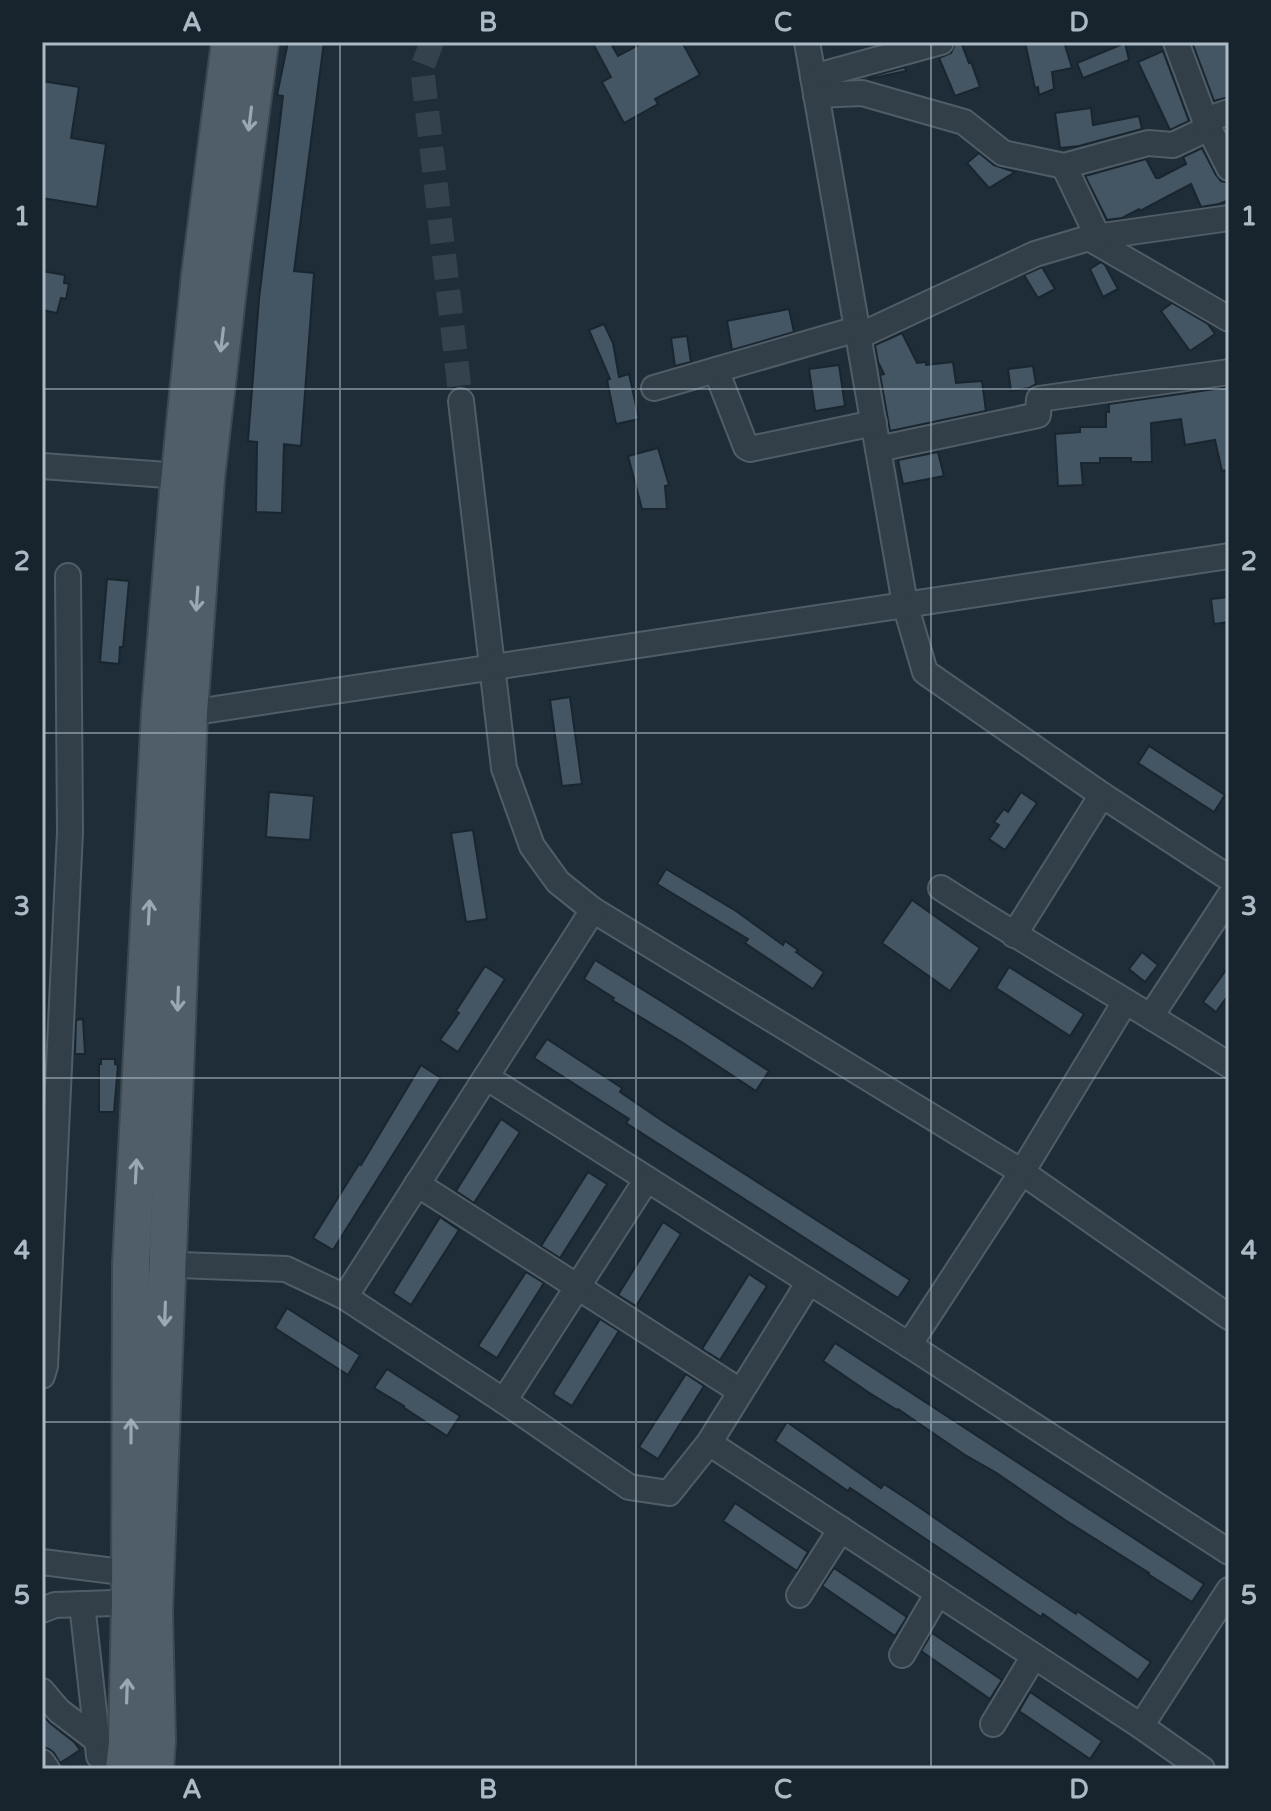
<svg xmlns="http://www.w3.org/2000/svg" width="1271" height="1811" font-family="'Varela Round',sans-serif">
	<rect width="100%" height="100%" fill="#1e2d38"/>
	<g fill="#445563" stroke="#1a262f" stroke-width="2">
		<polygon points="288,42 324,42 294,271 314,273 301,446 284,444 282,513 256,512 257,442 248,441 259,299 283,96 277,95"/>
		<polygon points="592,42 610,42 618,56 644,42 682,42 700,75 655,99 658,104 624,123 602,82 611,77"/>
		<polygon points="956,42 961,42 969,63 971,62 980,87 955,96 939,58 951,53"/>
		<polygon points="1025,42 1064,42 1072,68 1052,72 1054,89 1039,95 1038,87 1035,88"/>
		<polygon points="1192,42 1229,42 1229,97 1214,101"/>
		<polygon points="1125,43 1129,60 1083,78 1077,63"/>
		<polygon points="1163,51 1189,121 1170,130 1138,62"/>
		<polygon points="905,67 906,71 869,79 869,77"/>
		<polygon points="42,81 79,87 71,138 106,144 97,207 42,198"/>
		<polygon points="1091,108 1093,125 1139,116 1142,129 1079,146 1060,148 1055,113"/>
		<polygon points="1202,148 1216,175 1221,181 1229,183 1229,200 1219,204 1201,207 1191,184 1140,211 1139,209 1122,218 1107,220 1085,176 1146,159 1156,178 1159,178 1186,164 1183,157"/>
		<polygon points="979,153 994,165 1015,172 989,188 967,163"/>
		<polygon points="1101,262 1105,265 1118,289 1103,297 1090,269"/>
		<polygon points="1042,267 1055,289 1038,298 1024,275"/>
		<polygon points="42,271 65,275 64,283 69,284 66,299 61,298 57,313 42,310"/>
		<polygon points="1172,303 1208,324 1215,334 1190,351 1161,311"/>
		<polygon points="789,309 794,332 732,350 727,321"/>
		<polygon points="604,324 613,343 619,377 629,374 639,419 616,424 607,380 610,379 589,330"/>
		<polygon points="902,333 917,363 926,362 926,365 953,362 956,383 982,381 986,411 890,431 880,375 884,374 878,362 875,345"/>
		<polygon points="687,336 691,362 675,366 671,338"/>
		<polygon points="839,365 845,406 815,411 809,369"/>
		<polygon points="1033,366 1036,384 1029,388 1011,391 1008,369"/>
		<polygon points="1229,387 1229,470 1222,471 1215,440 1185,445 1181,419 1151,423 1152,462 1131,462 1131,458 1100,458 1100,463 1081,463 1083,485 1058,486 1055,434 1080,432 1080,427 1106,427 1106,412 1109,412 1109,404"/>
		<polygon points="658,448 669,485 665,486 667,509 642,509 628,456"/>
		<polygon points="938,452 944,476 903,484 898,460"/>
		<polygon points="107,579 129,581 123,647 120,647 119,664 100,662"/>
		<polygon points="1229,597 1229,622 1214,624 1211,599"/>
		<polygon points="570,697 582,784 562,786 550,700"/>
		<polygon points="1149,746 1225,795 1214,812 1138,763"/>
		<polygon points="269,792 314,796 310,840 266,837"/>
		<polygon points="1021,792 1037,803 1005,850 989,839 999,825 994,822 1004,809 1008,812"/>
		<polygon points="473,830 487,919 466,922 451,833"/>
		<polygon points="666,869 736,911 783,945 785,941 798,950 796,952 824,972 813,989 745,943 748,939 657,884"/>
		<polygon points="912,900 980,948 950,991 882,943"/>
		<polygon points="1142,952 1158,965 1145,982 1129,969"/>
		<polygon points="595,960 669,1006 769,1071 756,1091 680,1041 612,1000 614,998 584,979"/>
		<polygon points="485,966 505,979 458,1052 440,1040 459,1013 456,1011"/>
		<polygon points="1229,966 1229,994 1216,1012 1203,1002"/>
		<polygon points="1009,967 1084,1014 1070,1036 996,988"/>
		<polygon points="83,1019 85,1054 75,1054 76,1020"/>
		<polygon points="547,1039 622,1088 620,1092 667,1124 910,1280 898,1298 626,1123 629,1119 534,1058"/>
		<polygon points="101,1059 115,1059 115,1064 118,1065 114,1112 99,1112 99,1064 101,1064"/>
		<polygon points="421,1065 441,1078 333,1250 313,1238 359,1164 361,1165"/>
		<polygon points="501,1119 520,1132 474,1203 456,1191"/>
		<polygon points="588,1172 607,1184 560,1258 541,1246"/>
		<polygon points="440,1217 459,1230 411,1305 393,1293"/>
		<polygon points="663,1222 681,1234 636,1306 618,1295"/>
		<polygon points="526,1272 544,1283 497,1358 478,1346"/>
		<polygon points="749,1274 767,1286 720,1360 702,1349"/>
		<polygon points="287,1308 360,1355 348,1375 275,1328"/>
		<polygon points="600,1319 619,1331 572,1406 553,1394"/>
		<polygon points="835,1343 1204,1584 1192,1602 1148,1574 1149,1573 1065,1520 995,1472 965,1455 898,1409 897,1410 868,1392 823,1361"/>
		<polygon points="387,1369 460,1416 447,1436 403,1407 404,1406 374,1388"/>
		<polygon points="686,1374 704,1386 658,1459 639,1447"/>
		<polygon points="787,1422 881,1488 884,1484 913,1503 1022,1578 1076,1614 1077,1611 1151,1662 1138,1680 1043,1614 1041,1617 850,1488 848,1491 775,1441"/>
		<polygon points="735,1503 808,1552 797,1571 723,1521"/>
		<polygon points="834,1568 907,1617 895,1636 822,1586"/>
		<polygon points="932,1633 1002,1680 990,1699 921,1651"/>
		<polygon points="1030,1692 1102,1741 1090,1759 1019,1711"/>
		<polygon points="42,1714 50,1723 74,1742 80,1750 60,1763 54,1753 49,1749 42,1747"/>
	</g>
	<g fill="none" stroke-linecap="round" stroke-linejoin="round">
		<polyline stroke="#33424d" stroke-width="24" stroke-dasharray="24 12" stroke-linecap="butt" points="432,42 422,68 461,401"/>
		<g stroke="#505d67" stroke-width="28">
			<g id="minor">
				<polyline points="807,42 905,604 925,672 1102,795 1229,878"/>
				<polyline points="1176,42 1205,120 1229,168"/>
				<polyline points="813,77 941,42"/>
				<polyline points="816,95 862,93 964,122 1003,153 1064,166 1148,143 1173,145 1209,128"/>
				<polyline points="1205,120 1229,112"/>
				<polyline points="1064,166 1098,237"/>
				<polyline points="1089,238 1229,319"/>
				<polyline points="859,336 1035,254 1089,238 1229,218"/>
				<polyline points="716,370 746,447 750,449 874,423"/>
				<polyline points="654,388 857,329"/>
				<polyline points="461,401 504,768 532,846 558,882 593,910 1022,1172 1229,1317"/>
				<polyline points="878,449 1038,415 1039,399 1229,372"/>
				<polyline points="42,466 195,477"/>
				<polyline points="174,712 189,713 1229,556"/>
				<path d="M941 888C1036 949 1134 1005 1229 1065"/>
				<polyline points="1014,935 1102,795"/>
				<polyline points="1151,1016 1229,897"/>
				<polyline points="486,1077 909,1345 1229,1552"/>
				<polyline points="417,1184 740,1391"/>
				<polyline points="153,1264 286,1269 345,1297 504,1401 629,1487 669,1493 709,1443 809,1282"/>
				<polyline points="345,1297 593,910"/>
				<polyline points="909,1345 1022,1172 1125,1002"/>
				<polyline points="42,1376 45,1366 70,832 68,576"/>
				<polyline points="504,1401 647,1179"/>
				<polyline points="709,1443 1141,1726 1202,1769"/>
				<polyline points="42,1562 130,1573"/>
				<polyline points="799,1595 841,1529"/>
				<polyline points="82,1604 99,1756"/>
				<polyline points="42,1610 55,1605 143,1602"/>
				<polyline points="902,1655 938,1593"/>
				<polyline points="42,1691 59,1711 97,1740"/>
				<polyline points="993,1724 1034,1656"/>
				<polyline points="1141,1726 1229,1590"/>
				<polyline points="42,1762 47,1769"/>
			</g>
		</g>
		<g stroke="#3c4852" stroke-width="40">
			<g id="primary">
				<polyline points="124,1769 127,1743 130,1602 131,1264 160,712 178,493 200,275 230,42"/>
				<polyline points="155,1769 157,1740 154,1611 189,713 206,478 231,263 260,42"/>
			</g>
		</g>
		<use href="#minor" stroke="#323f49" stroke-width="24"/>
		<use href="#primary" stroke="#505e69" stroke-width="36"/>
	</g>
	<defs><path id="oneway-shaft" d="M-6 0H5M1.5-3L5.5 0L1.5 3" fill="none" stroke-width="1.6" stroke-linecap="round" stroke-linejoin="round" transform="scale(2)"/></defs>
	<g stroke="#9aa8b3">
		<use href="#oneway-shaft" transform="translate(250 119) rotate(97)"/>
		<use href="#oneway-shaft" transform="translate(222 340) rotate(97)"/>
		<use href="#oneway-shaft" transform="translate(197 599) rotate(94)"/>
		<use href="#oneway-shaft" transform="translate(149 912) rotate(-87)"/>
		<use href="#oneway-shaft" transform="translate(178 999) rotate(92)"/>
		<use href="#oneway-shaft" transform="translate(136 1171) rotate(-87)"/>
		<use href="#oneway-shaft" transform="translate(165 1314) rotate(92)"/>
		<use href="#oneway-shaft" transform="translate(131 1431) rotate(-90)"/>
		<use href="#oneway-shaft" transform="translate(127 1691) rotate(-88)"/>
	</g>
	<path fill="none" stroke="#acbac6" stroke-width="2" stroke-opacity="0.55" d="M340 42V1769M636 42V1769M931 42V1769M42 389H1229M42 733H1229M42 1078H1229M42 1422H1229"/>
	<rect width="1271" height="1811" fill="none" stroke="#18242d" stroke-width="88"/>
	<rect x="44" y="44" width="1183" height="1723" fill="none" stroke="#acbac6" stroke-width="3"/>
	<g font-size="26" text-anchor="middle" font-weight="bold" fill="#acbac6">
		<text x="192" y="31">A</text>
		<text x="488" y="31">B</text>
		<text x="783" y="31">C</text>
		<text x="1079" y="31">D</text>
		<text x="22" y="225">1</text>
		<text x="1249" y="225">1</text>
		<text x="22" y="570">2</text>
		<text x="1249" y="570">2</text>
		<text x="22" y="915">3</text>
		<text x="1249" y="915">3</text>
		<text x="22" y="1259">4</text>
		<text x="1249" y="1259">4</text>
		<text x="22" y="1604">5</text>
		<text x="1249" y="1604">5</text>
		<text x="192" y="1798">A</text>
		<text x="488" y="1798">B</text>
		<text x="783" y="1798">C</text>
		<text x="1079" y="1798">D</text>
	</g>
</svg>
